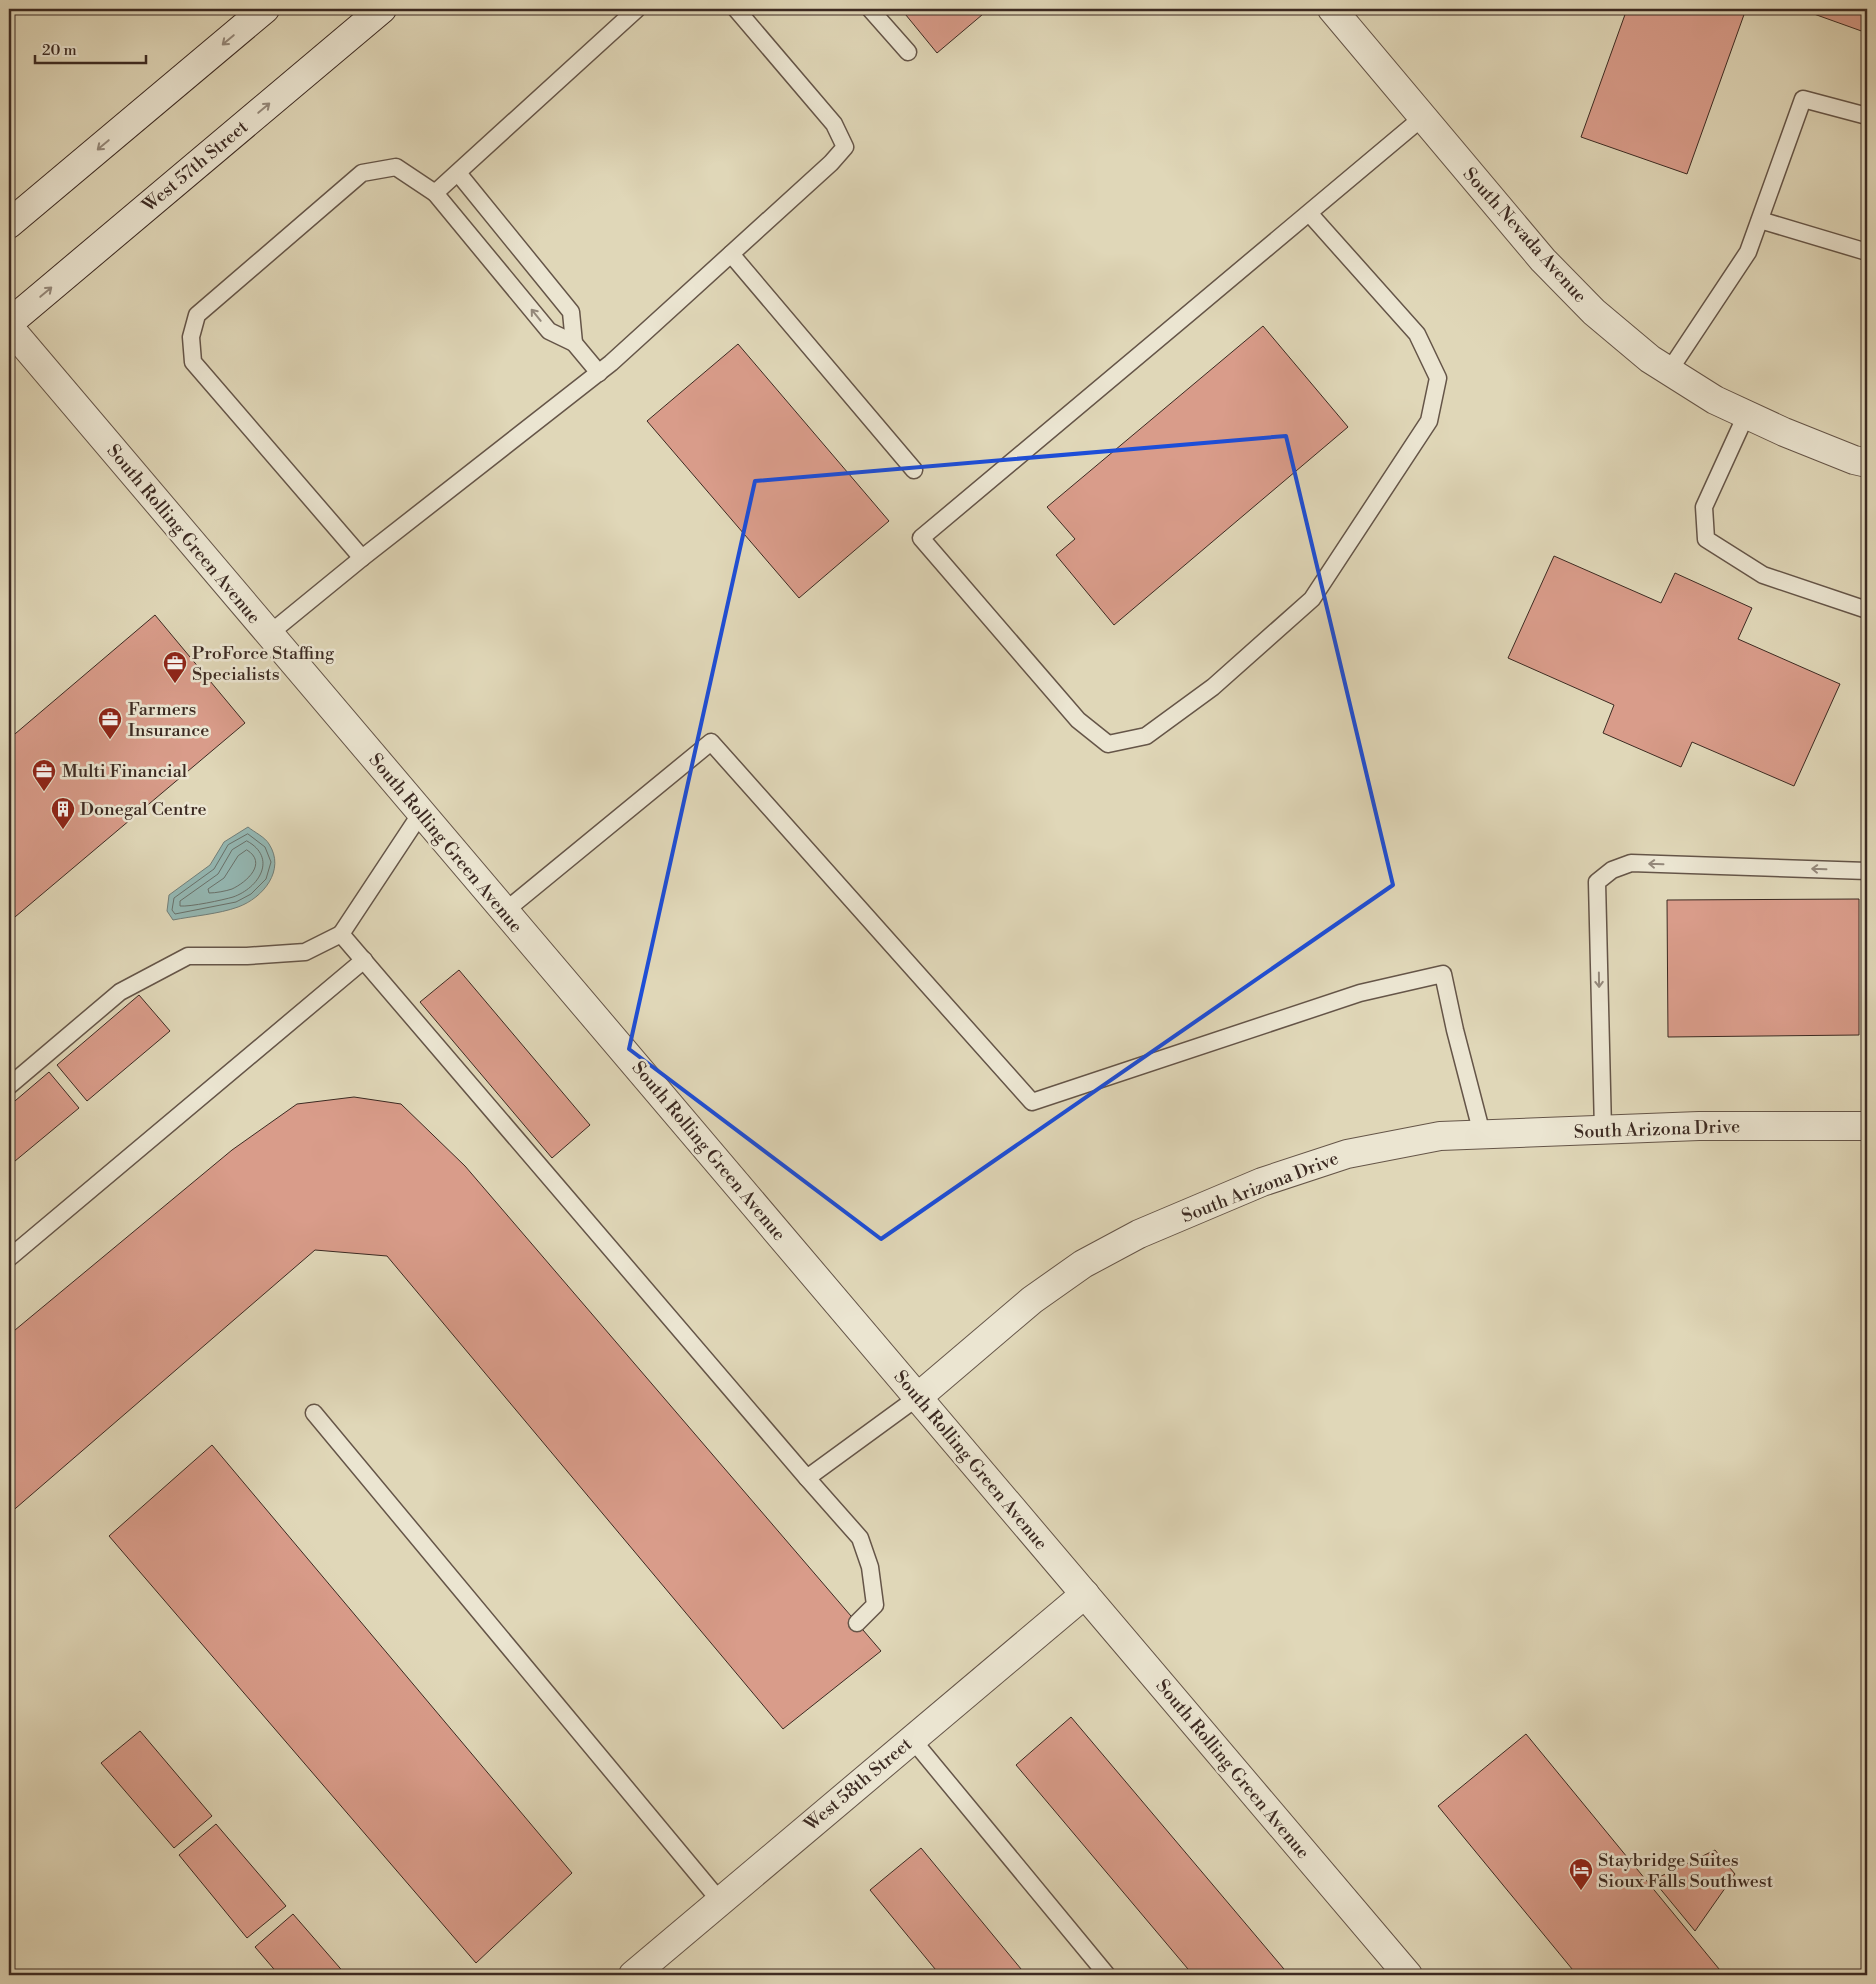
<svg xmlns="http://www.w3.org/2000/svg" width="1876" height="1984" font-family="'Libre Bodoni',serif">
	<rect width="100%" height="100%" fill="#e0d7b8"/>
	<filter id="stains"><feTurbulence type="fractalNoise" baseFrequency=".004" numOctaves="4"/><feColorMatrix values="0 0 0 0 .2 0 0 0 0 .09 0 0 0 0 .02 0 0 0 .5 -.17"/></filter>
	<radialGradient id="worn" r=".72"><stop offset=".6" stop-color="#630" stop-opacity="0"/><stop offset="1" stop-color="#630" stop-opacity=".3"/></radialGradient>
	<path fill="#94b8b4" stroke="#717f7a" d="M248 827C254 832 265 837 269 844 286 870 263 898 238 907 219 914 193 916 173 920L167 911 169 895 210 865 224 842Z"/>
	<g fill="none" stroke-linecap="round" stroke-linejoin="round">
		<g stroke="#68716b" stroke-width="1">
			<polygon points="248,834 265,847 271,862 266,879 251,894 236,902 175,914 172,910 174,898 214,869 228,845"/>
			<path d="M247 841C278 858 259 888 233 897 223 900 190 907 180 906V901L218 874 232 850Z"/>
			<path d="M247 850C268 863 247 882 232 889 226 891 216 893 209 893L208 889 224 878 238 856Z"/>
		</g>
	</g>
	<g fill="#d99c8a" stroke="#3c2a22">
		<polygon points="901,9 989,9 937,53"/>
		<polygon points="1627,9 1746,9 1687,174 1581,137"/>
		<polygon points="1800,9 1867,9 1867,33"/>
		<polygon points="1263,326 1348,427 1114,625 1056,555 1075,539 1047,507"/>
		<polygon points="738,344 889,521 799,598 647,421"/>
		<polygon points="1554,556 1661,603 1675,573 1752,608 1738,639 1840,684 1794,786 1692,742 1681,767 1603,733 1614,705 1508,658"/>
		<polygon points="155,615 245,723 9,922 9,739"/>
		<polygon points="1859,899 1859,1035 1668,1037 1667,900"/>
		<polygon points="459,970 590,1125 552,1158 420,1002"/>
		<polygon points="139,995 170,1031 87,1101 57,1065"/>
		<polygon points="49,1072 79,1108 9,1166 9,1106"/>
		<polygon points="354,1097 401,1104 465,1166 881,1651 783,1729 387,1256 315,1250 9,1514 9,1335 232,1150 297,1104"/>
		<polygon points="212,1445 572,1873 476,1963 109,1536"/>
		<polygon points="1071,1717 1289,1975 1193,1975 1016,1765"/>
		<polygon points="140,1731 212,1816 174,1848 101,1763"/>
		<polygon points="1526,1734 1724,1975 1577,1975 1438,1806"/>
		<polygon points="216,1824 286,1906 247,1938 179,1855"/>
		<polygon points="921,1848 1026,1975 940,1975 870,1890"/>
		<polygon points="1715,1850 1735,1874 1695,1931 1653,1880"/>
		<polygon points="293,1914 346,1975 279,1975 255,1947"/>
	</g>
	<g fill="none" stroke-linecap="round" stroke-linejoin="round">
		<g stroke="#655548" stroke-width="19">
			<g id="service">
				<polyline points="870,9 908,52"/>
				<polyline points="458,173 571,312 574,343"/>
				<polyline points="435,193 549,331 574,343 599,373"/>
				<polyline points="1309,213 1417,334 1438,378 1429,421 1312,599 1213,687 1146,736 1108,744 1078,720 921,538 1423,117"/>
				<polyline points="1760,220 1867,252"/>
				<polyline points="731,254 914,470"/>
				<polyline points="1669,371 1748,252 1803,99 1867,116"/>
				<polyline points="1746,415 1704,507 1706,539 1763,575 1867,610"/>
				<polyline points="362,558 193,362 191,337 197,315 362,173 396,167 435,193 637,9"/>
				<polyline points="269,634 362,558 611,363 831,163 845,147 834,124 736,9"/>
				<polyline points="421,813 341,934 807,1478 918,1397"/>
				<polyline points="505,911 711,742 1032,1102 1360,993 1443,974 1455,1030 1482,1134"/>
				<polyline points="9,1086 120,992 188,956 247,956 305,952 341,934"/>
				<polyline points="1603,1130 1597,882 1612,870 1631,863 1867,871"/>
				<polyline points="9,1258 364,960"/>
				<polyline points="314,1413 720,1901"/>
				<polyline points="807,1478 860,1538 870,1567 875,1605 857,1623"/>
				<polyline points="912,1739 1107,1975"/>
			</g>
		</g>
		<g stroke="#655548" stroke-width="30">
			<g id="minor">
				<polyline points="1332,9 1543,260 1594,312 1650,359 1715,400 1784,432 1854,460 1867,463"/>
				<polyline points="9,327 1408,1975"/>
				<polyline points="918,1397 1032,1300 1083,1264 1139,1234 1262,1182 1347,1154 1440,1136 1699,1126 1867,1126"/>
				<polyline points="633,1975 1085,1594"/>
			</g>
		</g>
		<g stroke="#3c2a22" stroke-width="30">
			<g id="secondary">
				<polyline points="9,224 265,9"/>
				<polyline points="9,323 382,9"/>
			</g>
		</g>
		<use href="#service" stroke="#ebe5d1" stroke-width="16"/>
		<use href="#minor" stroke="#ebe5d1" stroke-width="28"/>
		<use href="#secondary" stroke="#ebe5d1" stroke-width="28"/>
	</g>
	<defs><path id="oneway-shaft" d="M-6 0H5M1.5-3L5.5 0L1.5 3" fill="none" stroke-width="1.6" stroke-linecap="round" stroke-linejoin="round" transform="scale(1.25)"/></defs>
	<g stroke="#94887a">
		<use href="#oneway-shaft" transform="translate(228 40) rotate(140)"/>
		<use href="#oneway-shaft" transform="translate(264 108) rotate(-40)"/>
		<use href="#oneway-shaft" transform="translate(103 145) rotate(140)"/>
		<use href="#oneway-shaft" transform="translate(46 292) rotate(-40)"/>
		<use href="#oneway-shaft" transform="translate(536 315) rotate(-129)"/>
		<use href="#oneway-shaft" transform="translate(1656 864) rotate(-178)"/>
		<use href="#oneway-shaft" transform="translate(1819 869) rotate(-178)"/>
		<use href="#oneway-shaft" transform="translate(1599 980) rotate(89)"/>
	</g>
	<path fill="none" stroke="#1d4ed8" stroke-width="4" stroke-linejoin="round" d="M1286 436 1393 885 881 1239 629 1049 755 481Z"/>
	<defs>
		<g id="office-pin" transform="scale(1.25)"><path d="M0 17L-7.5 6A9.5 9.5 0 1 1 7.5 6Z" fill="#8f2418" stroke="#ebe5d1"/><path d="M-6-3h4V-5.5h4V-3h4V5H-6ZM-1-4.5V-3h2v-1.5ZM-6 0V1H6V0Z" fill="#fff"/></g>
		<g id="building-pin" transform="scale(1.25)"><path d="M0 17L-7.5 6A9.5 9.5 0 1 1 7.5 6Z" fill="#8f2418" stroke="#ebe5d1"/><path d="M-4-6H4V6H1V3H-1V6H-4ZM-2.5-4.3h1.7v1.8h-1.7ZM.8-4.3h1.7v1.8H.8ZM-2.5-1h1.7V.8h-1.7ZM.8-1h1.7V.8H.8Z" fill="#fff"/></g>
		<g id="hotel-pin" transform="scale(1.25)"><path d="M0 17L-7.5 6A9.5 9.5 0 1 1 7.5 6Z" fill="#8f2418" stroke="#ebe5d1"/><path d="M-6-4.5h1.5V1H6V5H4.5V3h-9V5H-6ZM-4 0a1.8 1.8 0 1 1 3.6 0ZM.5 0V-2.5h3Q6-2.5 6 0Z" fill="#fff"/></g>
	</defs>
	<g fill-rule="evenodd">
		<use href="#office-pin" x="175" y="663"/>
		<use href="#office-pin" x="110" y="719"/>
		<use href="#office-pin" x="44" y="771"/>
		<use href="#building-pin" x="63" y="809"/>
		<use href="#hotel-pin" x="1581" y="1870"/>
	</g>
	<g text-anchor="middle" stroke-width="5" stroke-linejoin="round" paint-order="stroke">
		<g font-size="18" fill="#3c2a22" stroke="#ebe5d1">
			<text transform="translate(195 166) rotate(-40)" y="6">West 57th Street</text>
			<text transform="translate(1525 235) rotate(48)" y="6">South Nevada Avenue</text>
			<text transform="translate(184 534) rotate(50)" y="6">South Rolling Green Avenue</text>
			<text transform="translate(446 843) rotate(50)" y="6">South Rolling Green Avenue</text>
			<text transform="translate(1657 1129) rotate(-2)" y="6">South Arizona Drive</text>
			<text transform="translate(709 1151) rotate(50)" y="6">South Rolling Green Avenue</text>
			<text transform="translate(1260 1187) rotate(-21)" y="6">South Arizona Drive</text>
			<text transform="translate(971 1460) rotate(50)" y="6">South Rolling Green Avenue</text>
			<text transform="translate(1233 1769) rotate(50)" y="6">South Rolling Green Avenue</text>
			<text transform="translate(858 1784) rotate(-40)" y="6">West 58th Street</text>
		</g>
		<g font-size="18" fill="#3c2a22" stroke="#ebe5d1" text-anchor="start">
			<text x="192" y="659">ProForce Staffing<tspan x="192" dy="21">Specialists</tspan></text>
			<text x="128" y="715">Farmers<tspan x="128" dy="21">Insurance</tspan></text>
			<text x="62" y="777">Multi Financial</text>
			<text x="80" y="815">Donegal Centre</text>
			<text x="1598" y="1866">Staybridge Suites<tspan x="1598" dy="21">Sioux Falls Southwest</tspan></text>
		</g>
	</g>
	<rect width="1876" height="1984" fill="none" stroke="#e0d7b8" stroke-width="30"/>
	<rect x="10" y="10" width="1856" height="1964" fill="none" stroke="#3c2a22" stroke-width="2.5"/>
	<rect x="15" y="15" width="1846" height="1954" fill="none" stroke="#3c2a22"/>
	<path d="M35 55v8h111v-8" fill="none" stroke="#3c2a22" stroke-width="2.5"/>
	<text x="42" y="55" font-size="15" fill="#3c2a22" stroke="#ebe5d1" stroke-width="4" paint-order="stroke">20 m</text>
	<rect width="100%" height="100%" filter="url(#stains)"/>
	<rect width="100%" height="100%" fill="url(#worn)"/>
</svg>
